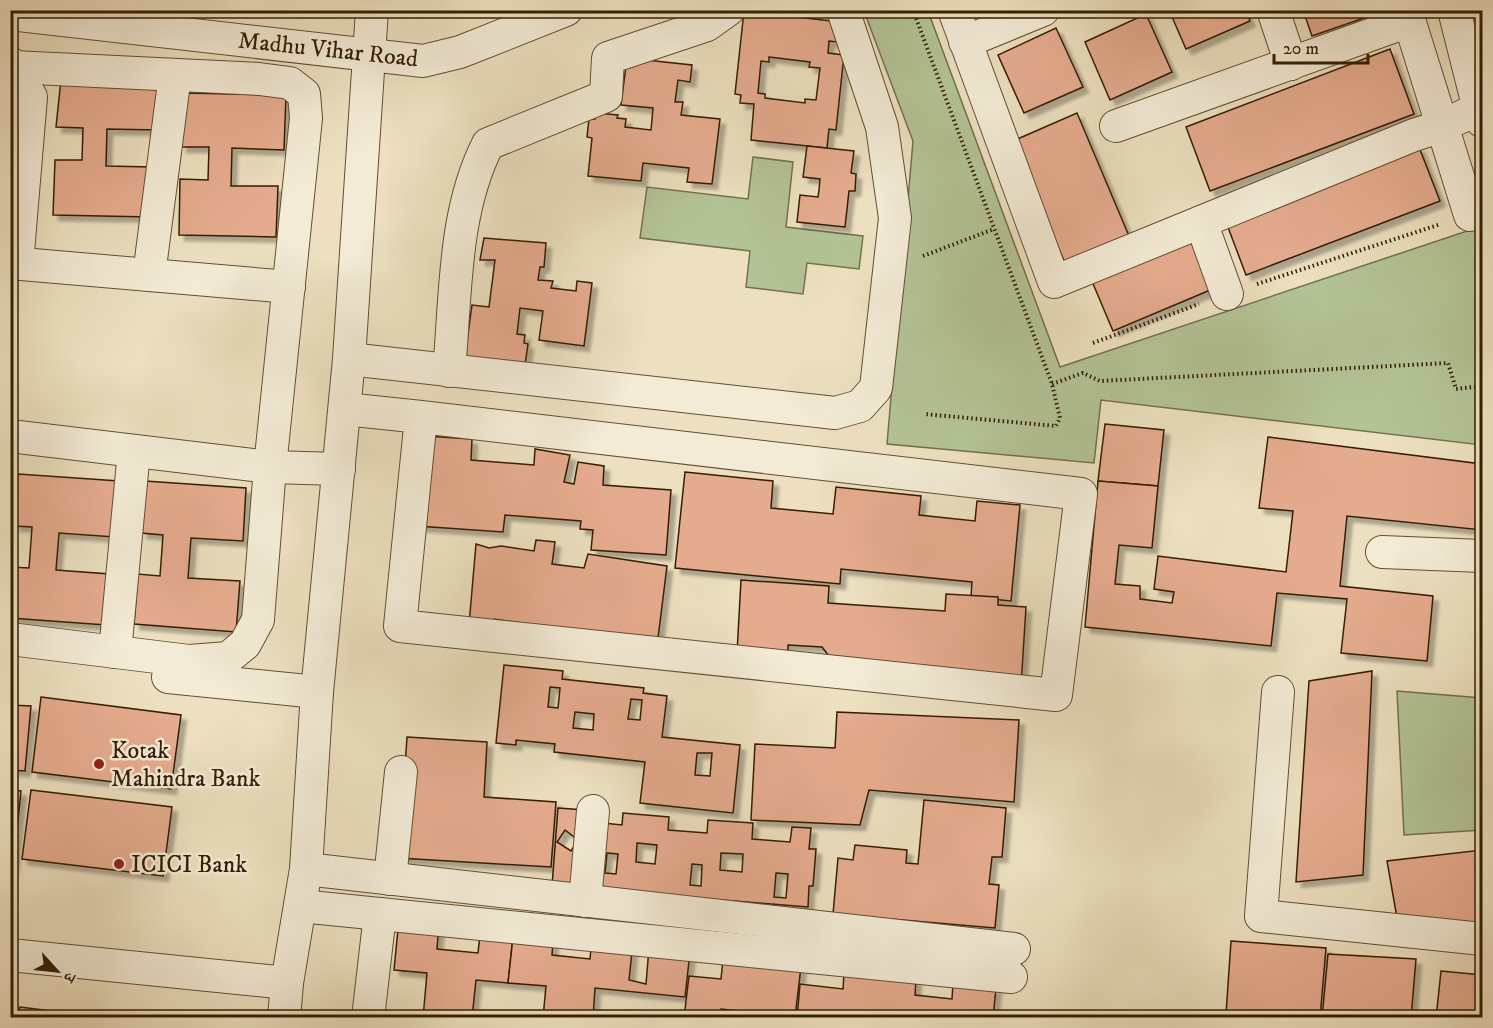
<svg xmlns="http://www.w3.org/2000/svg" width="1493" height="1028" font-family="'IM FELL DW Pica','Noto Serif Devanagari',serif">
	<defs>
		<filter id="shadow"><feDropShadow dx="5.5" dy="5.5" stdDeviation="1.5" flood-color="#0004"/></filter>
	</defs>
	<rect width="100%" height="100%" fill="#ece0c0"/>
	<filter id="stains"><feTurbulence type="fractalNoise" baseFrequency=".00333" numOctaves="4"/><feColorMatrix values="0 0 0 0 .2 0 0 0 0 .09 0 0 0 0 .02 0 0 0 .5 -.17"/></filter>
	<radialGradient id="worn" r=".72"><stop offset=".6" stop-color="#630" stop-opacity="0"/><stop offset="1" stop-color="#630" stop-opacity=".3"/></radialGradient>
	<g fill="#b3c396" stroke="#74704c" stroke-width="1.5">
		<polygon points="864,11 928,11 1060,367 1482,226 1482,445 1101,400 1094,463 887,444 913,141"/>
		<polygon points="753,157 793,162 786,227 863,236 859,269 807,263 803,294 746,287 750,251 640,238 647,187 748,199"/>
		<polygon points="1397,691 1482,698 1482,830 1404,835"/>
	</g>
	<g fill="#e5ab8e" stroke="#351e02" stroke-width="1.5" fill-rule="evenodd" filter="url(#shadow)">
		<polygon points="1169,10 1245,10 1250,21 1186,49"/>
		<polygon points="1303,10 1384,10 1384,11 1312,36"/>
		<path d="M744 11 840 22 838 42 829 41 828 53 844 55 836 130 829 129 827 148 751 140 754 104 740 103 741 95 735 94ZM769 57 810 62 809 67 820 68 816 100 805 99V103L765 98V94L758 93 761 61 769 62Z"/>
		<polygon points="1146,14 1172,72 1110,100 1085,42"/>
		<polygon points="1056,28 1083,87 1024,113 998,55"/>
		<polygon points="1390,49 1414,114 1210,191 1186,127"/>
		<polygon points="627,58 692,65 690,82 678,80 675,102 683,102 681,115 720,119 712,184 687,182 689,168 643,163 641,181 588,176 592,138 587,137 589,119 595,119 595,113 618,115 617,118 626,119 625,127 651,130 653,108 621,105"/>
		<polygon points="62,70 166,79 159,130 107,129 106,166 152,167 150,217 53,215 55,160 82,160 83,128 56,127"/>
		<polygon points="183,93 286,95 284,150 232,148 231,186 278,186 276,237 179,235 180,179 208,180 209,147 181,147"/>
		<polygon points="1077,113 1129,236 1065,263 1013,141"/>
		<polygon points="807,146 854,151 851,173 856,174 855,191 849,191 845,227 797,222 800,195 818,197 819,190 820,179 803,177"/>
		<polygon points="1419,147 1440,201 1246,275 1226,222"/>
		<polygon points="1194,237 1215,288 1113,331 1091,279"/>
		<polygon points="484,238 546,243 544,267 540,267 538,280 553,281 551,288 576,291 577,281 592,283 584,346 539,340 543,311 520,308 517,334 525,335 524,343 528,344 525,365 465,357 472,305 489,307 495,260 480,260"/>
		<polygon points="1105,424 1164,430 1158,486 1098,481"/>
		<polygon points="424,436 472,439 471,460 534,465 535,449 570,455 564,482 574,484 578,462 604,466 603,485 671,490 666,555 591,550 593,530 580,529 581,521 505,515 503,532 417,526"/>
		<polygon points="1268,437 1482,464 1482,530 1347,516 1340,586 1433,596 1427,661 1341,653 1347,599 1277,593 1271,646 1085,627 1098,481 1158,486 1152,548 1119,545 1115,584 1140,586 1140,599 1172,603 1174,592 1154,589 1158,556 1286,572 1293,511 1259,508"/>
		<polygon points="685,472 773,481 771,508 833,514 836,487 921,496 919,515 975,521 977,501 1020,505 1011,601 971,597 972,582 841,569 840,584 675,568"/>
		<polygon points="18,474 119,481 115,537 59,533 56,570 110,574 106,625 10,618 10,567 29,568 32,527 14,526"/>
		<polygon points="145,481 246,488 243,541 191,538 188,578 240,581 236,632 134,624 138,574 160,576 163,535 141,533"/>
		<polygon points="536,540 555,542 552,564 584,568 588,554 667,566 657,646 627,639 494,619 493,628 469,625 476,544 489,548 501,546 534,551"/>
		<polygon points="741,580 829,586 828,603 945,611 946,594 998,597 998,605 1026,607 1021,686 832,660 822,647 788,645 788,661 737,653"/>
		<path d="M504 665 563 671 562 679 644 688 643 693 667 696 662 737 740 745 733 813 640 803 645 762 554 752 555 744 516 740V745L496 743ZM550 687 560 688 558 708 548 707ZM631 699 642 700 640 720 628 719ZM575 712 594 714 593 730 573 728ZM697 753H712L710 776 695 775Z"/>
		<polygon points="1372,671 1363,875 1296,882 1309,681"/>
		<polygon points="41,697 181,715 171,789 32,772"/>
		<polygon points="10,705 31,706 25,771 10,770"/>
		<polygon points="837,712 1019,720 1014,802 869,790 860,825 751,820 755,744 835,748"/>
		<polygon points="407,737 487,742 484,797 556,802 551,867 399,858"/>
		<polygon points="10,790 21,791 13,869 10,869"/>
		<polygon points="31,790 172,807 163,876 22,859"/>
		<polygon points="924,800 1006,808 1002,857 992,857 989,884 999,885 995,928 833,914 838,858 853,860 855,845 907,850 906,863 918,864"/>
		<path d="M558 808 585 810 584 821 622 825 623 813 669 817 668 830 707 833 708 820 753 823 752 839 790 842 792 827 811 828 809 849H816L813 886H809L808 907 552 886ZM565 830 578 840 571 851 557 842ZM637 843 657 845 655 864 636 862ZM607 853 618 854 616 874 605 873ZM721 853 743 854 742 872 720 870ZM692 864 702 865 701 886 690 885ZM776 873 788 874 786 898 774 897Z"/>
		<polygon points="1482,850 1482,928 1397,918 1387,861"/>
		<polygon points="399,919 439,923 437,949 478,953 480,934 513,937 508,983 476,980 472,1018 423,1018 427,973 394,970"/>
		<polygon points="513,937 553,942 552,955 590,959 592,938 633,942 629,980 646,984 649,948 690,952 685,997 595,988 593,1018 543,1018 546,986 508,983"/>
		<polygon points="1231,941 1326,948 1320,1018 1226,1014"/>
		<polygon points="1328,954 1416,959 1411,1018 1322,1018"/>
		<polygon points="723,959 801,967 795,1017 721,1009 720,1018 684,1018 689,976 721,979"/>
		<polygon points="1441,971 1482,975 1482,1018 1436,1018"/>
		<polygon points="844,973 916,980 915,995 952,999 953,983 996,988 993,1018 891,1018 844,1013 844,1018 797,1018 800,984 843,989"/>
		<polygon points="20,1007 67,1013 66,1018 10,1018 10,1015 18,1016"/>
	</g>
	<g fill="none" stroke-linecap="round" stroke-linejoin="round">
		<g stroke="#634e32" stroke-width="34">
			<g id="minor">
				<polyline points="954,10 1054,282 1414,135 1442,126 1482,107"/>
				<polyline points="1273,10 1291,64"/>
				<polyline points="1406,10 1470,215"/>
				<polyline points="1454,10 1482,121"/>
				<polyline points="10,14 423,61 460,52 566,10"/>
				<polyline points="965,42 1043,10"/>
				<polyline points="10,63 31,97 17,264"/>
				<polyline points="1116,126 1409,21"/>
				<polyline points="1201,222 1227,294"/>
				<polyline points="10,263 289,287"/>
				<polyline points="149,275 175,75"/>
				<polyline points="349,359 835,413 860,406 876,388 895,218 882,127 843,10"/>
				<path d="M449 371C456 295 453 213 488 144L606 96 608 58 707 25 728 10"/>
				<polyline points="345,409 421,417 1081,494 1056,695 400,626 421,417"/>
				<polyline points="10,436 270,467 306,118 304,94 290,83 259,79 13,67"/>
				<polyline points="1382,552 1482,556"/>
				<polyline points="10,639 189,661 228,658 245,644 258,620 270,467 339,469"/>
				<polyline points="115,652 134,451"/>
				<polyline points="168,677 317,692"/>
				<polyline points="1278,692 1261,916 1482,939"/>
				<polyline points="306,869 1014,949"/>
				<polyline points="390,879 401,772"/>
				<polyline points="585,901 593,811"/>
				<polyline points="300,906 1011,977"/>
				<polyline points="10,955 287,983"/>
				<polyline points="284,1018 287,983 306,869 317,692 349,359 372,10"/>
				<polyline points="368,1018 380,914"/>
			</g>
		</g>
		<g stroke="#351e02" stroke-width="4" stroke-dasharray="1.5 3" stroke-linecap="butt">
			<polyline points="913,10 1052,384 1060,418 1056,426 924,414"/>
			<polyline points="923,256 994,229"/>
			<polyline points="1257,284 1441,224"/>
			<polyline points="1093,343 1199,304"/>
			<polyline points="1052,384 1083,373 1100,381 1448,363 1456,389 1482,386"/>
		</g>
		<use href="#minor" stroke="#f3ebd6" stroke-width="32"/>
	</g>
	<g fill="#8f2418" stroke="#f3ebd6" stroke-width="2">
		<circle cx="99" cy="764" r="6"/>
		<circle cx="119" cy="864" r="6"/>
	</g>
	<g text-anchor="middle" stroke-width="5" stroke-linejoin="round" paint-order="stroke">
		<g font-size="24" fill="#351e02" stroke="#f3ebd6">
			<text transform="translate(328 49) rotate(6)" y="8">Madhu Vihar Road</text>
		</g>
		<g font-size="24" fill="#351e02" stroke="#f3ebd6" text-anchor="start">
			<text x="111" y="758">Kotak<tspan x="111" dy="28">Mahindra Bank</tspan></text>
			<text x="131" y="872">ICICI Bank</text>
		</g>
	</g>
	<rect width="1493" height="1028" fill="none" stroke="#ece0c0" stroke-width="36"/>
	<rect x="12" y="12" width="1469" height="1004" fill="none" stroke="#351e02" stroke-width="3"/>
	<rect x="18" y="18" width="1457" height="992" fill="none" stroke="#351e02" stroke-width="1.5"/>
	<g transform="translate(57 971) rotate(117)" stroke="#f3ebd6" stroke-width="4.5" paint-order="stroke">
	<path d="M0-4.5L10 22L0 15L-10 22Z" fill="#351e02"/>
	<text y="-9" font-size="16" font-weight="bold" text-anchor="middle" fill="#351e02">उ</text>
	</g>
	<path d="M1274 54v9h94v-9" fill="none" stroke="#351e02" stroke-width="3"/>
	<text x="1283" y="54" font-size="18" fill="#351e02" stroke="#f3ebd6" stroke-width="4.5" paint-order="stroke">20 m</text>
	<rect width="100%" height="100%" filter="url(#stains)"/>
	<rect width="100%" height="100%" fill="url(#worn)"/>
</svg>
